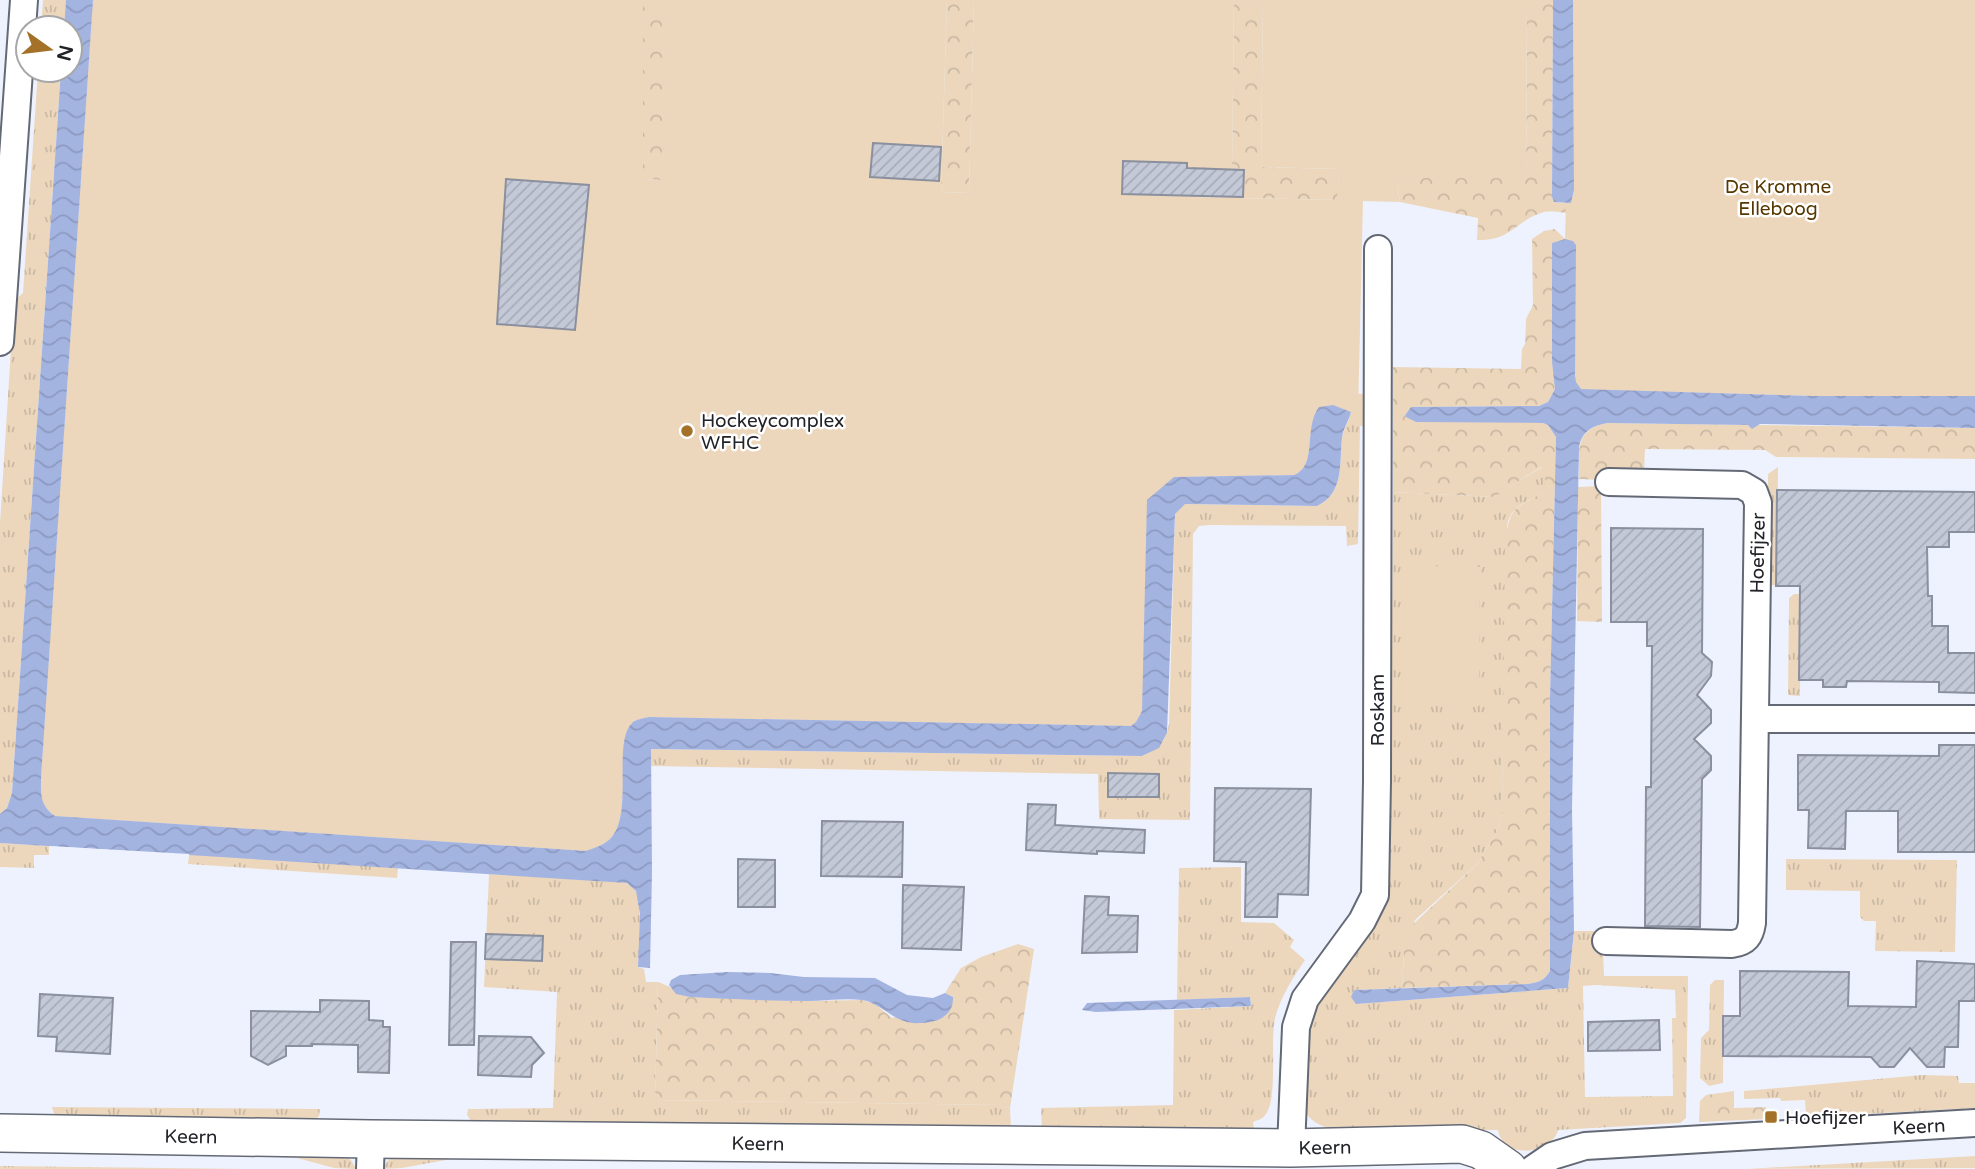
<svg xmlns="http://www.w3.org/2000/svg" width="1975" height="1169" font-family="'Varela Round',sans-serif">
	<defs>
		<pattern id="grass-tufts" width="24" height="20" patternUnits="userSpaceOnUse" patternTransform="scale(1.75)"><rect width="24" height="20" fill="#ecd7bd"/><path d="M3 7l-1-3M5 7V3M7 7l1-3M15 17l-1-3M17 17v-4M19 17l1-3" fill="none" stroke="#cab8a2"/></pattern>
		<pattern id="forest-crowns" width="20" height="18" patternUnits="userSpaceOnUse" patternTransform="scale(1.75)"><rect width="20" height="18" fill="#ecd7bd"/><path d="M2 6a3 3 0 1 1 6 0M12 15a3 3 0 1 1 6 0" fill="none" stroke="#cab8a2"/></pattern>
		<pattern id="water-waves" width="16" height="10" patternUnits="userSpaceOnUse" patternTransform="scale(1.75)"><rect width="16" height="10" fill="#a4b4e1"/><path d="M0 5q4-4 8 0t8 0" fill="none" stroke="#8d9ac1"/></pattern>
		<pattern id="building-hatch" width="6" height="6" patternUnits="userSpaceOnUse" patternTransform="scale(1.75)"><rect width="6" height="6" fill="#c4c9d7"/><path d="M-1 1l2-2M0 6l6-6M5 7l2-2" fill="none" stroke="#a8acb9"/></pattern>
	</defs>
	<rect width="100%" height="100%" fill="#eef2fe"/>
	<g fill="url(#grass-tufts)" fill-rule="evenodd">
		<polygon points="43,0 66,0 64,28 41,28"/>
		<path d="M93 0H136L83 805 568 836 578 683 648 685 649 691H659V679L579 676 585 603 1126 617 1134 388 1368 394 1367 426H1360L1358 544 1347 546 1346 526 1210 525 1199 526 1193 534 1190 820 1099 819 1098 774 651 766V749L1142 756C1158 749 1166 742 1169 724L1175 514 1184 504 1317 506C1345 493 1339 463 1342 439 1343 429 1349 422 1351 412L1333 405 1319 407C1303 427 1318 466 1294 475L1174 477 1147 500 1142 711 1136 722 1131 726 649 717C644 718 638 719 634 722 611 741 635 814 610 839 604 845 594 848 586 851L55 816C39 803 41 798 41 778Z"/>
		<polygon points="38,70 61,70 12,793 7,808 0,814 0,523 14,301 23,293"/>
		<path d="M1542 467H1545V492C1527 502 1511 505 1507 526L1502 811 1497 831 1478 863 1415 920 1404 952 1402 988 1354 990 1352 997 1356 1004 1568 988 1574 931H1596L1597 953H1603L1604 976H1688L1686 1118 1680 1123 1558 1130C1551 1155 1503 1160 1498 1130H1336C1324 1127 1310 1123 1305 1110 1304 1104 1305 1095 1306 1088 1307 1058 1307 1031 1317 1002L1387 898 1390 878 1393 492 1493 497ZM1596 985 1675 990 1676 1018H1672L1673 1096 1585 1097 1583 986Z"/>
		<polygon points="1778,467 1777,585 1767,585 1768,474"/>
		<polygon points="1794,594 1801,594 1800,696 1788,695 1789,598"/>
		<polygon points="0,843 49,846 49,855 34,855 34,868 0,867"/>
		<polygon points="189,854 398,868 397,878 188,864"/>
		<polygon points="1786,859 1957,860 1955,952 1875,951 1876,921 1864,921 1860,917 1860,891 1786,890"/>
		<path d="M1241 867V922L1274 923 1294 940 1290 947 1305 960C1293 978 1281 996 1275 1018 1270 1042 1278 1097 1266 1114 1263 1119 1258 1120 1253 1122L1254 1129H1042L1041 1108 1173 1105 1174 1010 1251 1006 1250 997 1177 1000 1179 868Z"/>
		<path d="M489 874 616 881C623 882 630 883 635 890 643 902 639 951 638 967L644 969 646 982H658L655 1100 1000 1105 1010 1108 1011 1128 473 1124 467 1115 468 1109 553 1108 557 992 484 987Z"/>
		<polygon points="1715,980 1724,980 1723,1083 1709,1086 1700,1078 1701,1038 1709,1030 1710,985"/>
		<polygon points="1922,1075 1958,1076 1959,1083 1975,1083 1975,1108 1806,1117 1805,1100 1781,1101 1780,1098 1744,1099 1744,1091"/>
		<polygon points="52,1107 320,1109 319,1116 313,1122 55,1117"/>
		<polygon points="247,1155 347,1157 351,1160 356,1169 334,1168 297,1158"/>
		<polygon points="399,1155 457,1158 402,1168 382,1169 390,1158"/>
		<polygon points="1975,1156 1975,1168 1747,1169"/>
		<polygon points="0,1166 247,1169 0,1169"/>
	</g>
	<g fill="url(#forest-crowns)">
		<polygon points="643,0 662,0 662,180 643,179"/>
		<polygon points="947,0 974,0 969,193 941,192"/>
		<polygon points="1234,0 1263,0 1261,167 1339,169 1338,200 1191,197 1192,167 1232,167"/>
		<path d="M1527 0H1553L1552 197 1554 202 1566 203V213C1559 212 1551 211 1544 212 1514 221 1512 241 1477 240L1478 218 1400 202 1396 178H1526Z"/>
		<path d="M1555 229 1565 239 1552 243V362L1555 389 1548 402 1539 406 1411 407 1543 423 1548 425 1556 437 1550 699V971C1544 981 1539 982 1528 984L1402 988 1404 952 1409 928 1478 863 1497 831 1502 811 1505 546C1509 508 1512 509 1545 492V467H1541L1494 497 1393 492V367L1521 369 1522 349 1525 344 1526 319 1533 305 1532 239 1544 231Z"/>
		<path d="M1608 423 1975 428V459L1776 457 1765 450 1645 449 1644 473 1601 480 1579 479C1579 452 1574 428 1608 423Z"/>
		<polygon points="1601,486 1602,622 1577,621 1578,487"/>
		<path d="M1018 944 1034 949 1010 1108 999 1105 655 1100 658 982C670 985 676 994 690 997L806 1001 862 1000 875 1004 892 1018 953 997 945 993 961 968 981 957Z"/>
		<polygon points="1734,1091 1734,1108 1766,1107 1767,1119 1699,1122 1700,1101 1706,1095"/>
	</g>
	<g fill="#ecd7bd">
		<path d="M93 0H643V179L662 180V0H947L941 192 969 193 974 0H1234L1232 168 1192 167 1191 197 1337 200 1339 169 1261 167 1263 0H1527L1526 178H1396L1400 202 1363 201 1358 413 1351 416V412L1308 444C1308 458 1309 469 1294 475L1174 477 1142 711 1136 722 1131 726 649 717C644 718 638 719 634 722 611 741 635 814 610 839 604 845 594 848 586 851L55 816C39 803 41 798 41 778Z"/>
		<polygon points="1573,0 1975,0 1975,396 1815,396 1555,389 1552,362 1552,243 1565,238 1566,203 1571,202 1574,190"/>
		<polygon points="1410,566 1480,567 1479,706 1408,706"/>
	</g>
	<g fill="url(#water-waves)">
		<path d="M66 0H93L41 778C41 796 40 805 55 816L586 851C594 848 604 845 610 839 635 814 611 741 633 722 638 719 644 718 649 717L1131 726 1136 722 1142 711 1147 500 1174 477 1294 475C1318 466 1303 428 1319 407L1333 405 1351 412C1349 421 1343 428 1342 438 1339 462 1345 493 1317 506L1185 504 1175 514 1167 733 1159 748 1142 756 651 749 652 872 650 968 638 967 640 914 636 891 627 883 0 843V814L7 808 12 793 61 70H70V28H64Z"/>
		<polygon points="1553,0 1573,0 1574,190 1571,203 1554,202 1552,197"/>
		<path d="M1565 239 1573 241 1576 245 1575 376 1576 382 1581 389 1815 396H1975V428L1760 424 1752 429 1748 425 1608 423C1593 425 1581 432 1579 448L1572 808 1574 931 1568 988 1356 1004 1351 997 1354 990 1528 984C1539 982 1544 981 1550 971V699L1556 437 1548 425 1543 423 1416 422 1406 417V414L1411 407 1539 406 1548 402 1555 389 1552 362V243Z"/>
		<path d="M727 972 770 973 804 977 875 978 907 995 933 998 945 993 953 997C954 1016 937 1023 920 1023 894 1025 883 1003 862 1000 844 998 825 1001 808 1001 768 1001 729 999 690 997L676 994 669 985 671 980 680 975Z"/>
		<polygon points="1250,997 1251,1006 1096,1012 1082,1010 1087,1003"/>
	</g>
	<polygon fill="#eef2fe" points="49,846 189,854 189,858 49,849"/>
	<g fill="url(#building-hatch)" stroke="#8b909e" stroke-width="2">
		<polygon points="873,143 941,147 939,181 870,177"/>
		<polygon points="1123,161 1187,163 1187,168 1244,170 1243,197 1122,194"/>
		<polygon points="506,179 589,185 575,330 497,324"/>
		<polygon points="1777,490 1975,492 1975,532 1949,532 1949,547 1927,547 1928,596 1932,596 1932,626 1948,626 1948,653 1975,653 1975,693 1939,692 1939,682 1847,681 1846,687 1823,687 1823,680 1799,680 1800,586 1776,586"/>
		<polygon points="1611,528 1703,529 1702,653 1712,662 1711,676 1697,695 1711,710 1711,723 1694,739 1711,756 1711,770 1702,779 1700,927 1645,926 1646,787 1651,787 1652,646 1647,646 1647,622 1611,622"/>
		<polygon points="1939,745 1975,745 1975,852 1898,852 1898,811 1846,811 1845,849 1808,848 1809,810 1798,810 1798,755 1939,756"/>
		<polygon points="1108,773 1159,774 1159,797 1108,797"/>
		<polygon points="1215,788 1311,789 1308,895 1278,894 1277,917 1245,917 1246,862 1214,861"/>
		<polygon points="1028,804 1056,805 1055,825 1145,830 1144,853 1097,851 1097,854 1026,850"/>
		<polygon points="822,821 903,822 902,877 821,876"/>
		<polygon points="738,859 775,860 775,907 738,907"/>
		<polygon points="903,885 964,887 961,950 902,948"/>
		<polygon points="1085,896 1109,897 1108,915 1138,916 1137,952 1082,953"/>
		<polygon points="486,934 543,936 542,961 485,959"/>
		<polygon points="451,942 476,942 474,1045 449,1045"/>
		<polygon points="1917,961 1975,964 1975,1001 1959,1001 1958,1047 1945,1047 1944,1067 1927,1067 1910,1048 1894,1067 1880,1067 1871,1057 1723,1056 1723,1016 1740,1016 1740,971 1849,972 1848,1006 1916,1007"/>
		<polygon points="40,994 113,998 110,1054 56,1051 57,1037 38,1036"/>
		<polygon points="320,1000 369,1001 369,1020 383,1021 383,1027 390,1027 389,1073 358,1072 358,1045 312,1044 312,1046 286,1046 286,1056 268,1065 251,1056 251,1011 320,1012"/>
		<polygon points="1659,1020 1660,1050 1588,1051 1588,1022"/>
		<polygon points="479,1036 531,1037 544,1053 532,1065 531,1077 478,1075"/>
	</g>
	<g fill="none" stroke-linecap="round" stroke-linejoin="round">
		<g stroke="#646976" stroke-width="30">
			<g id="street">
				<polyline points="0,342 24,0"/>
				<polyline points="1755,719 1975,719"/>
				<path d="M1606 941 1732 944C1746 942 1750 936 1752 923L1758 503 1754 492 1742 485 1609 482"/>
				<polyline points="1291,1148 1296,1027 1305,999 1362,921 1375,895 1377,781 1378,249"/>
				<polyline points="370,1169 371,1139"/>
				<polyline points="1533,1169 1552,1156 1585,1146 1975,1123"/>
			</g>
		</g>
		<g stroke="#646976" stroke-width="40">
			<polyline id="secondary" points="0,1133 371,1139 1291,1148 1462,1144 1481,1150 1508,1169"/>
		</g>
		<use href="#street" stroke="#fff" stroke-width="26"/>
		<use href="#secondary" stroke="#fff" stroke-width="37"/>
	</g>
	<g fill="#a37127" stroke="#fff" stroke-width="2.5">
		<circle cx="687" cy="431" r="7"/>
		<rect x="1764" y="1110" width="14" height="14" rx="3.5"/>
	</g>
	<g text-anchor="middle" stroke-width="5" stroke-linejoin="round" paint-order="stroke">
		<g font-size="19" fill="#563700" stroke="#fff">
			<text x="1778" y="193">De Kromme<tspan x="1778" dy="22">Elleboog</tspan></text>
		</g>
		<g font-size="19" fill="#212328" stroke="#fff" text-anchor="start">
			<text x="701" y="427">Hockeycomplex<tspan x="701" dy="22">WFHC</tspan></text>
			<text x="1785" y="1124">Hoefijzer</text>
		</g>
		<g font-size="19" fill="#212328" stroke="#fff">
			<text transform="translate(1757 553) rotate(-89)" y="7">Hoefijzer</text>
			<text transform="translate(1377 710) rotate(-90)" y="7">Roskam</text>
			<text transform="translate(1919 1126) rotate(-3)" y="7">Keern</text>
			<text transform="translate(191 1136) rotate(1)" y="7">Keern</text>
			<text transform="translate(758 1143) rotate(1)" y="7">Keern</text>
			<text transform="translate(1325 1147) rotate(-1)" y="7">Keern</text>
		</g>
	</g>
	<g transform="translate(49 49) rotate(104)"><circle r="33" fill="#ffffff" stroke="#a6a7a9" stroke-width="2"/>
	<path d="M0-5L12 26L0 18L-12 26Z" fill="#a37127"/>
	<text y="-10" font-size="19" font-weight="bold" text-anchor="middle" fill="#212328">N</text>
	</g>
</svg>
